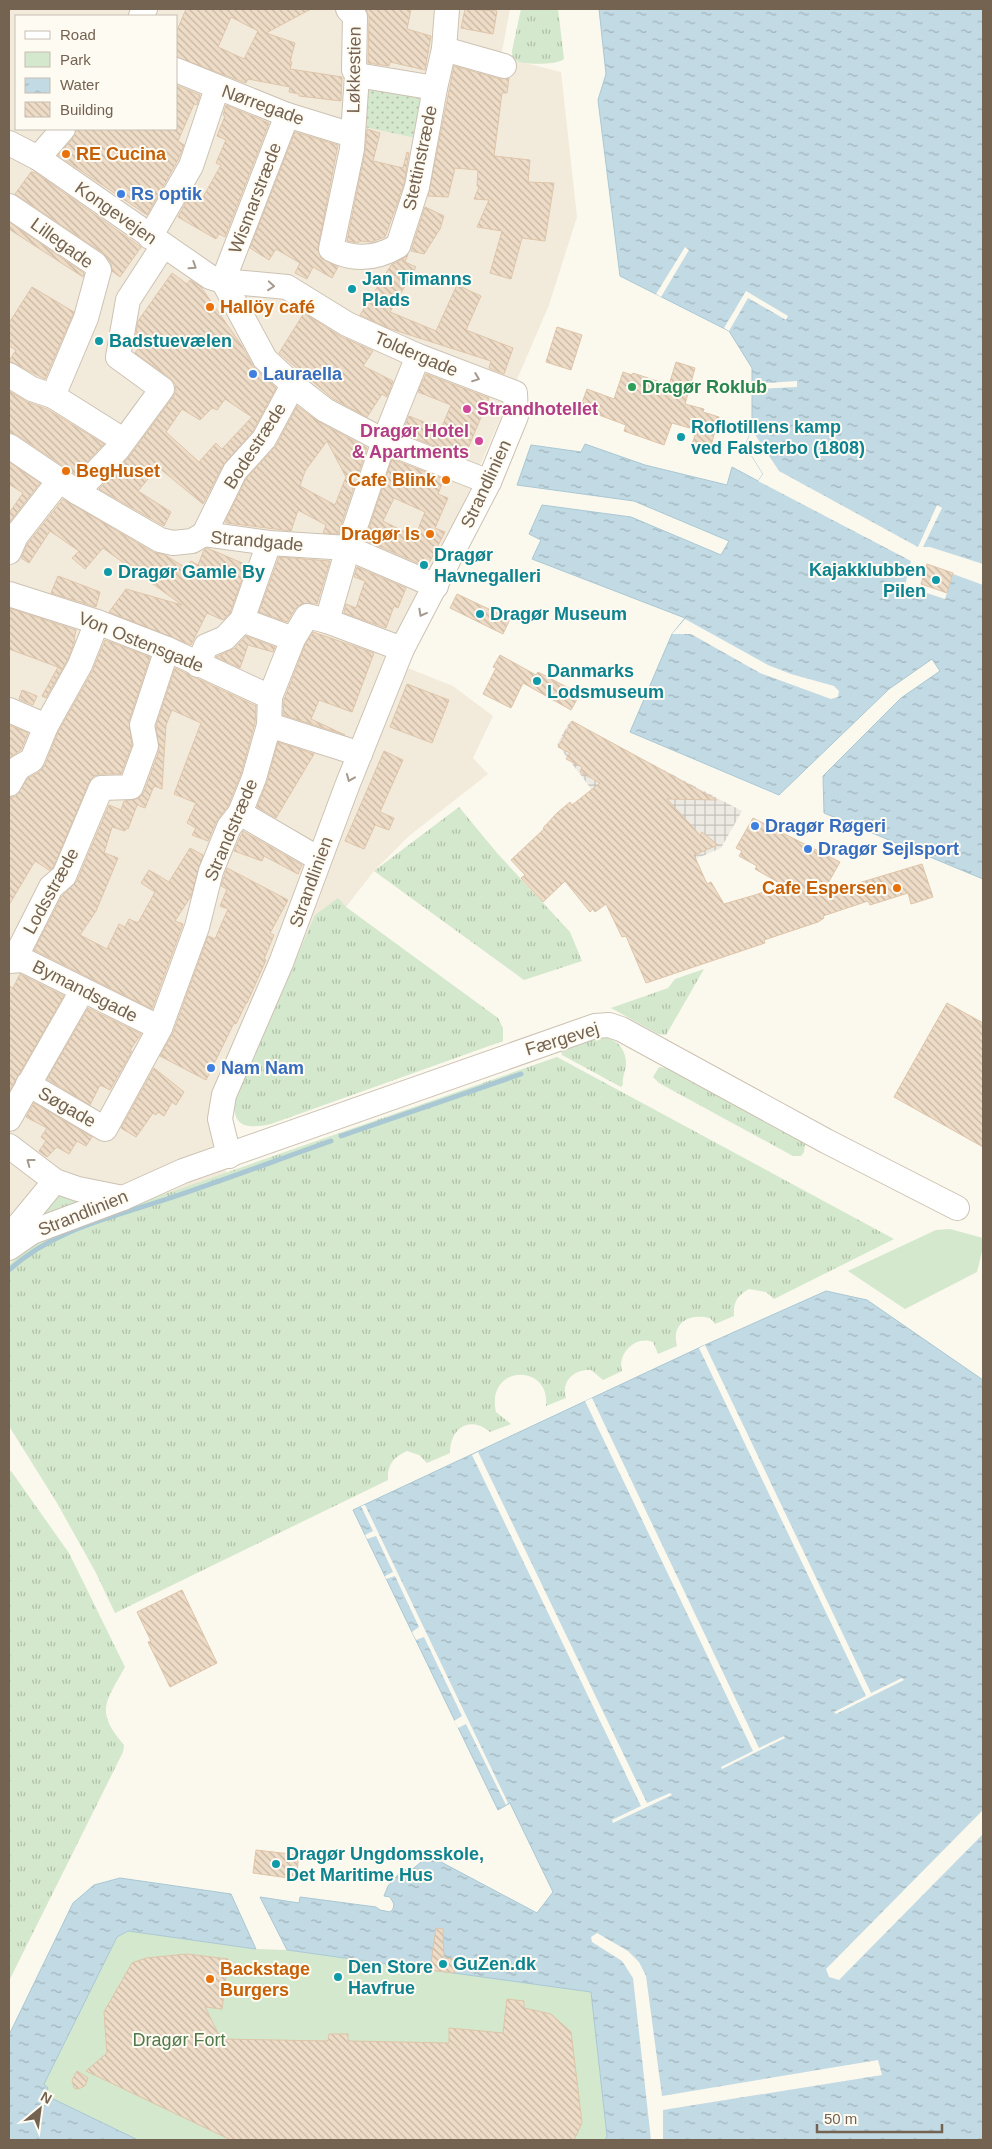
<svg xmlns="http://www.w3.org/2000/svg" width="992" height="2149" font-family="Arial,sans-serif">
	<defs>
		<pattern id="industrial-grid" width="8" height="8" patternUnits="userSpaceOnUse" patternTransform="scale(1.25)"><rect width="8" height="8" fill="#edeae4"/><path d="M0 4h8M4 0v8" fill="none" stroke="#c5c1bb"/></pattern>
		<pattern id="grass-tufts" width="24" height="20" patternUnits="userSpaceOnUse" patternTransform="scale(1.25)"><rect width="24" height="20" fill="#d3e8cc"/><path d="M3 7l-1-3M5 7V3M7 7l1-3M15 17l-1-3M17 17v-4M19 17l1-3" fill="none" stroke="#b0c0a8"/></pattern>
		<pattern id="garden-dots" width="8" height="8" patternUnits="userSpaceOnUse" patternTransform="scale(1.25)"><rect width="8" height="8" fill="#d3e8cc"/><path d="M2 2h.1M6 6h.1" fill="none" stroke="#b0c0a8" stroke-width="1.8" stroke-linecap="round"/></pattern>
		<pattern id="water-ripples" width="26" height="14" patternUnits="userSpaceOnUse" patternTransform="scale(1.25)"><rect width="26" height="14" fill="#c2dae4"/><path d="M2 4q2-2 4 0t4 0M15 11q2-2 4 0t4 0" fill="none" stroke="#a2b4bb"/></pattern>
		<pattern id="building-back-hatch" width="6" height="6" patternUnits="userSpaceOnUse" patternTransform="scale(1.25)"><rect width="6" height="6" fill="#eedcc7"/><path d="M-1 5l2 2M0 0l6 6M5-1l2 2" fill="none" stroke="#c5b6a4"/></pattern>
	</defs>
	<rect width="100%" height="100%" fill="#fbf8ed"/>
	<path fill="#f2ebdc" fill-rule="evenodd" d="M9 9H510L501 57 561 72 577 217 549 305 442 554 390 661 453 686 493 716 473 758 488 774 409 836 374 871 346 907 235 1099 226 1173 32 1244 9 1265ZM16 16H176V129H16Z"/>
	<polygon fill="url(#industrial-grid)" points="570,721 742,811 721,848 677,867 592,790 557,744"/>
	<g fill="url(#grass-tufts)">
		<path d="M521 9H558L564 59C557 65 526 65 517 61 513 59 512 55 512 51Z"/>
		<polygon points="459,807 497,853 570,932 582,961 524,980 374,871"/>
		<path d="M338 898 346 907 498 1018 503 1028V1041L271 1124C248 1129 231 1128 235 1099L315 915Z"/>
		<polygon points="704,969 666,1035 658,1034 611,1008 668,988 675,979"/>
		<path d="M599 1037C615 1036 627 1049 626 1065 625 1072 622 1078 623 1084L621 1087 562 1055 561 1050Z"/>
		<path d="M557 1057 894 1239 774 1299 766 1292 749 1289C737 1296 733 1302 734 1316L715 1324 710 1318C689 1313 671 1323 677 1346L658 1354 653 1342C635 1335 617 1354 622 1371L603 1380 591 1370C574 1369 561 1381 566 1398L546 1406C551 1363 485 1364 496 1412L511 1424 490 1432C470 1415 450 1428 450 1453L427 1463 419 1455 407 1451C394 1457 387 1464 388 1480L115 1613 96 1573 57 1503 9 1426V1265L32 1244 59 1231Z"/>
		<polygon points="659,1067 667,1068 800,1140 805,1144 804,1152 801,1156 793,1156 659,1083 653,1077"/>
		<polygon points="51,1193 90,1200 23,1227"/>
		<path d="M11 1471 69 1553 125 1667C105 1703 95 1711 124 1745L123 1752 9 1981V1472Z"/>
	</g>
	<g fill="#d3e8cc">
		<polygon points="950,1229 983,1238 983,1247 977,1272 905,1309 848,1271 936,1230"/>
		<polygon points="128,1931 256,1949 287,1950 591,1992 607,2136 605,2140 138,2140 45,2095 43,2084 117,1937"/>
	</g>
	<polygon fill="url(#garden-dots)" points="365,87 423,99 416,138 360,126"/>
	<g fill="url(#water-ripples)" stroke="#a9c8d4">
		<polygon points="599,9 983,9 983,879 824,813 823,776 901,698 940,671 932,659 889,689 779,795 630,732 672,634 685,618 532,559 541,540 529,534 542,505 631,517 721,555 729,541 634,501 517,485 531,445 581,452 585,444 645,465 727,485 732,467 758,481 763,474 745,445 752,430 752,368 729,331 620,276 598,100 606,74"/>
		<polygon points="826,1291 867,1300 983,1380 983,2140 605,2140 607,2136 591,1992 287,1950 260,1897 299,1903 300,1897 376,1907 380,1910 390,1912 393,1909 394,1904 390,1897 384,1896 388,1886 404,1868 408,1873 433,1852 441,1862 537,1913 553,1892 510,1803 498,1810 353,1510 705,1345"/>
		<polygon points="120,1878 231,1894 256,1949 128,1931 117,1937 44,2084 48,2088 45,2095 138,2140 9,2140 9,2035 73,1903 94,1885"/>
	</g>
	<g fill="#fbf8ed">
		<polygon points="685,247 689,250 661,297 656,294"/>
		<polygon points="746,291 788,316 786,320 748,298 729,331 724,328"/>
		<polygon points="797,381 797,387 758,389 757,393 751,392 752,382 757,382 758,386 767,385 767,383"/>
		<polygon points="752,430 779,471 918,547 937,505 942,508 923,547 930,547 983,564 983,585 953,574 945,599 905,586 911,561 758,481 763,474 745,445"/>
		<polygon points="685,619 768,665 791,674 834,686 839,691 838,697 831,699 760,673 691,634 672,634"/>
		<polygon points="705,1345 871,1693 902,1678 904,1680 836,1714 834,1712 866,1696 699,1348"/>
		<polygon points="592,1398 759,1748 784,1736 785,1738 722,1769 721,1767 753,1751 585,1401"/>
		<polygon points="478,1452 647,1803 670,1793 672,1795 613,1823 612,1820 641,1806 472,1455"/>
		<polygon points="365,1505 508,1803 506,1805 466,1724 458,1728 454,1721 462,1716 424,1637 416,1640 412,1632 419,1627 395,1576 386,1579 385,1576 393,1572 376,1536 367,1539 365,1535 373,1531 361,1506"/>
		<polygon points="983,1810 983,1834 839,1980 829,1977 826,1969"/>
		<polygon points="597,1933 628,1951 639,1962 646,1976 662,2096 878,2060 882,2075 663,2110 663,2140 651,2140 633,1978 622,1961 592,1942 591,1937"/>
	</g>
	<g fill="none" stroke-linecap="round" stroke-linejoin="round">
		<g stroke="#a9c8d4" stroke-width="5">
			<polyline points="341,1136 521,1074"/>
			<path d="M9 1270C54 1229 113 1217 170 1198 224 1180 277 1160 331 1141"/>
		</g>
	</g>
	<g fill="url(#building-back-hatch)" stroke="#dfc5a9" fill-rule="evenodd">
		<path d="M186 9H311L266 33 295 43 290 62H292L290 69 342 77 341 101 299 96V94L289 92 290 87 248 79 246 83 243 82 176 57V33ZM231 17 258 31 244 59 218 47Z"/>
		<polygon points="366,9 411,9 407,29 431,36 425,70 390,62 389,66 368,63 369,17"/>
		<polygon points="465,9 497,11 493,34 461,28"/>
		<polygon points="454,66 500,79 509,78 507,93 502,93 494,156 530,160 528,182 554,183 545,241 522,238 511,279 490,273 502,231 477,227 489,200 474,199 479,187 477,186 478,170 455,168 448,197 428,196"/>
		<polygon points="176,85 200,95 197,105 194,104 178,141 184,145 178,160 147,215 58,155 73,138 76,129 176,129"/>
		<polygon points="226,105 269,123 225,237 219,234 216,239 178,217 191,193 202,199 221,165 216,163 226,140 217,136 225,116 223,115"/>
		<polygon points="367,129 380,133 373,161 403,168 407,152 409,153 404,184 400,195 395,194 400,196 385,237 371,242 359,241 358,243 347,241 365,152"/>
		<polygon points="295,132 338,145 318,247 321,258 338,267 332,278 313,267 307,279 295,273 300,263 276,249 269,260 250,248"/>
		<polygon points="31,172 36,173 141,247 120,277 112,271 111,263 103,253 15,194"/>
		<polygon points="425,207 444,216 440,229 424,254 411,251"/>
		<polygon points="9,222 84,273 83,277 9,229"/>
		<polygon points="408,254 405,262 416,267 390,312 436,331 457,285 481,296 466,330 513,348 504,374 489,368 491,361 388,328 360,315 391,265 404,258"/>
		<path d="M172 273 187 284 190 280 201 287 242 346 253 366 276 388 253 431 223 465 203 504 158 467 138 491 171 512 164 526 99 489 129 457 173 397 176 391 175 384 170 378 135 353 140 346 134 345 138 321ZM225 399 252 417 222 449 216 443 199 462 166 432 182 409 200 420 212 408 217 410Z"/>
		<polygon points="32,287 74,312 45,379 9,361 16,350 9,346 9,323"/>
		<polygon points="304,313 340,336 373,351 363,366 393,381 387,397 382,394 367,417 332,398 279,353"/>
		<polygon points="557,327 582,335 571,370 546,362"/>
		<polygon points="676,362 695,368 685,404 704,409 703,412 719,417 710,449 692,444 697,430 672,423 664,445 624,431 626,425 580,408 587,389 614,399 623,372 632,375 633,373 669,385"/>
		<polygon points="426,374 489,398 464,458 402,433 409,416 441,429 451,405 418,392"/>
		<polygon points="9,391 27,402 47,409 104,444 75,474 17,435 9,432"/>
		<path d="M297 406 319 422 367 448 338 534 323 533 326 525 298 510 291 531 227 523 225 522 246 479 276 446ZM327 441 346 477 335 505 300 486 305 471Z"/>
		<path d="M392 459 444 479 438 494 448 498 435 528 445 532 427 567 365 540ZM394 498 425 512 415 537 383 521Z"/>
		<polygon points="9,462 40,483 9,523 9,513 23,493 9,484"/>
		<polygon points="63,499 153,552 165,555 186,568 191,561 198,565 204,550 207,548 247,565 230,613 223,620 207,613 191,645 109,612 126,589 182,605 103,548 85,569 72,558 79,551 50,531 29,563 21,558 28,543"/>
		<polygon points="279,557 330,561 317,604 301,604 295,609 287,622 259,612"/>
		<polygon points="927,564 953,573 947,593 921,584"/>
		<polygon points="357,567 406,588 398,608 394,606 386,628 344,613 346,604 356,608 365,581 354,577"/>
		<polygon points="58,576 100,592 96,607 51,593"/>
		<polygon points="457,594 510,619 503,634 450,608"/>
		<polygon points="9,608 76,630 74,639 75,640 68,659 46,698 42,696 58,667 9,649"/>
		<polygon points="313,632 374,653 352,712 319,700 311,719 345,735 283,715 284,700 305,645"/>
		<polygon points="246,636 275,647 273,652 248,645 240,668 216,657 235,648"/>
		<polygon points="105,640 150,657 129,721 132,745 121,774 100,774 94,776 89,782 53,868 49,870 35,861 9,905 9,798 16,796 28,778 39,772 45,765 58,732 92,672"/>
		<polygon points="500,655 536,675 538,672 580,694 571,710 523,683 511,708 483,694 496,668 493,667"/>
		<polygon points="175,668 256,706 255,723 241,774 228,806 216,822 208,841 192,835 196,828 187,823 196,803 174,794 201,723 172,710 166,725 162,789 154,786 145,808 137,805 128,829 126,828 125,831 112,827 104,853 118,858 96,911 80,935 107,949 119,924 125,927 129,919 138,923 155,892 141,883 149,870 169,882 190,848 203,855 191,896 175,921 183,924 152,1009 34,950 62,896 77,881 109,805 121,810 124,801 139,798 144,792 159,751 156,726"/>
		<polygon points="407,684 449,700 432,743 390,727"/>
		<polygon points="22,690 37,696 33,705 19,699"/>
		<polygon points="572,721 717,800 667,799 700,835 702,832 718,845 694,855 707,884 711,882 724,904 755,895 783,885 755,869 757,866 739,856 742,851 736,848 753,818 840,862 822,894 922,864 933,897 911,904 908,893 870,905 868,901 823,916 824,918 818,922 764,940 765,943 646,983 626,936 622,937 606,904 595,912 593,909 590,912 565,881 543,902 521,878 525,875 511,860 544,829 543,828 557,813 570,802 572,805 600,783 580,772 582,767 566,759 570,753 558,747"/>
		<polygon points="9,725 28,733 21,750 9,758"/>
		<polygon points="278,742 314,754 276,818 257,807 267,782"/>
		<polygon points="384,751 403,760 380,812 394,818 389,830 375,825 364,849 345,841"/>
		<polygon points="243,831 302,865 298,874 264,856 262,861 234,851"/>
		<polygon points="227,868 288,900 270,933 274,935 264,959 266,960 247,1003 246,1003 236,1024 234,1023 206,1080 160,1056 173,1033 208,936 215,939 228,909 220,906 227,889 221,886"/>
		<polygon points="20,974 64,996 9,1092 9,986 13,988"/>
		<polygon points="947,1003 983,1023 983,1147 894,1097"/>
		<polygon points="88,1008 141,1034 130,1050 132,1051 110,1090 100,1085 90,1105 47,1079"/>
		<polygon points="154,1068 184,1092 176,1105 172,1102 164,1116 158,1112 156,1115 153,1113 136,1137 121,1128"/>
		<polygon points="34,1103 92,1137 86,1146 77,1141 69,1154 57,1147 47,1157 39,1151 46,1141 41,1137 47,1128 26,1117"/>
		<polygon points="182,1590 217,1663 170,1687 148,1642 151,1641 137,1612"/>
		<polygon points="256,1850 299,1855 296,1879 253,1873"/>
		<polygon points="436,1928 443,1929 444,1958 456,1959 454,1973 430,1970"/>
		<polygon points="187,1954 228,1959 222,2009 205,2007 221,2039 328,2041 329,2034 348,2034 348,2041 449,2043 449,2028 503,2033 507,1999 524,2001 524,2008 551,2014 571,2032 582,2123 574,2140 231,2140 86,2071 107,2053 104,2012 132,1963 146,1958"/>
		<polygon points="77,2071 88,2078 85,2086 78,2089 74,2088 72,2080"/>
	</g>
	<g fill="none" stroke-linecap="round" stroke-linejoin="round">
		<g stroke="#cdc2b3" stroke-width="26">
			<g id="minor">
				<path d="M348 9 355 17 354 70 357 75 352 149 331 249C354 261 376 259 398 246L417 187 435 88 444 49 447 9"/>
				<polyline points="141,16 145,9"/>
				<polyline points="444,49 504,66"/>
				<polyline points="176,70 287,115 352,135"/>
				<polyline points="357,75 435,88"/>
				<polyline points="9,143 38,158 210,277 223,281 287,287 347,324 418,356 515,393 516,416 489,482 402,649 347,786 281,963 224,1095 220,1119 229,1156"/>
				<polyline points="38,158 63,129"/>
				<polyline points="9,206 95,264 99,270 86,318 53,396 123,440"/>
				<polyline points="150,237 191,166 217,88"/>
				<polyline points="223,281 265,359 293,385 325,410 384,441 489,482"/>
				<polyline points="223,281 287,115"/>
				<polyline points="9,375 32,389 53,396"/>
				<polyline points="9,446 77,492 160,540 173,543 192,541 204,534 269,543 348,548 436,586"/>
				<polyline points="77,492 118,449 162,389 118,357 128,300 163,246"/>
				<polyline points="204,534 235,471 264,439 293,385"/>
				<polyline points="9,552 16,536 59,481"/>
				<polyline points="9,594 97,622 167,649 270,697"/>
				<polyline points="242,620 293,639"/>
				<polyline points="327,621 402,649"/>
				<polyline points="198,665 206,646 225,638 242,620 269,543"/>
				<polyline points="9,710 46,726"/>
				<polyline points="269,725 360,754"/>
				<polyline points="9,784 18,768 32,760 46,726 80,665 97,622"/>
				<polyline points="240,813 319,859"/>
				<polyline points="14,960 51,887 64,876 101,788 131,787 146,746 142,725 167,649"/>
				<polyline points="9,961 23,960 160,1028"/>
				<polyline points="28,1084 105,1129 160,1028 197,927 211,871 229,827 240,813 254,778 269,725 270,697 293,639 307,616 327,621 348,548 384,441 418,356"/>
				<polyline points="9,1119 82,991"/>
				<polyline points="9,1146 55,1181 78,1189 123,1198"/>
				<polyline points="9,1237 55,1181"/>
				<polyline points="9,1248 32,1232 123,1198 183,1171 595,1026 609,1025 621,1029 826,1141 957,1208"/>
			</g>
		</g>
		<use href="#minor" stroke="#fff" stroke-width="24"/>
	</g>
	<defs><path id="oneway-chevron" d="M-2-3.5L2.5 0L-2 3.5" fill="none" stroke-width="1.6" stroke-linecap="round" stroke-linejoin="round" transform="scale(1.25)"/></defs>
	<g stroke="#a59a8e">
		<use href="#oneway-chevron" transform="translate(193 266) rotate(33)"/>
		<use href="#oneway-chevron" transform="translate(271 286) rotate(5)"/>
		<use href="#oneway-chevron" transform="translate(476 378) rotate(21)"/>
		<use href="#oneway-chevron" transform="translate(422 613) rotate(119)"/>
		<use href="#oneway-chevron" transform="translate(350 778) rotate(112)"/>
		<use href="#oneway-chevron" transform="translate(30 1162) rotate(-143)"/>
	</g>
	<g fill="#e8710a" stroke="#fefbf3" stroke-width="2">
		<circle cx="66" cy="154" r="5"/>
		<circle cx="210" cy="307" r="5"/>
		<circle cx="66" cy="471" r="5"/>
		<circle cx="446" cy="480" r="5"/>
		<circle cx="430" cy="534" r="5"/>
		<circle cx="897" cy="888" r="5"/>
		<circle cx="210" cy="1979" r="5"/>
	</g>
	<g fill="#3f7fe0" stroke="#fefbf3" stroke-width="2">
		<circle cx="121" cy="194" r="5"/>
		<circle cx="253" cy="374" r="5"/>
		<circle cx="755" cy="826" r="5"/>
		<circle cx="808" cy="849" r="5"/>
		<circle cx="211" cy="1068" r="5"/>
	</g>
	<g fill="#0f9aa8" stroke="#fefbf3" stroke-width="2">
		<circle cx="352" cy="289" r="5"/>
		<circle cx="99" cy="341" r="5"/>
		<circle cx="681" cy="437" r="5"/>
		<circle cx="424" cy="565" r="5"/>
		<circle cx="108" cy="572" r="5"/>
		<circle cx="936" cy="580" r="5"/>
		<circle cx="480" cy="614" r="5"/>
		<circle cx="537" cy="681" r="5"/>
		<circle cx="276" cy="1864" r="5"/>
		<circle cx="443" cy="1964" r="5"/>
		<circle cx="338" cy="1977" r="5"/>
	</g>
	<circle fill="#2e9e5b" stroke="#fefbf3" stroke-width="2" cx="632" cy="387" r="5"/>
	<g fill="#d1479c" stroke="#fefbf3" stroke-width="2">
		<circle cx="467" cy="409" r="5"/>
		<circle cx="479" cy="441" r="5"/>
	</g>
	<g text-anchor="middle" stroke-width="4" stroke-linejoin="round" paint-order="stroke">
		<g font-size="18" fill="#756351" stroke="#fefbf3">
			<text transform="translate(354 70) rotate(-89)" y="6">Løkkestien</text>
			<text transform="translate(263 105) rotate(20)" y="6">Nørregade</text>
			<text transform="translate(420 158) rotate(-78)" y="6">Stettinstræde</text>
			<text transform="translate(255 198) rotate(-69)" y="6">Wismarstræde</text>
			<text transform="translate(116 213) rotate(35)" y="6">Kongevejen</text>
			<text transform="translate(62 243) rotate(36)" y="6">Lillegade</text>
			<text transform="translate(416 354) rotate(23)" y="6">Toldergade</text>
			<text transform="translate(255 446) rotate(-57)" y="6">Bodestræde</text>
			<text transform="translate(486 484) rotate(-65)" y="6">Strandlinien</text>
			<text transform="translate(257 541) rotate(5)" y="6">Strandgade</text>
			<text transform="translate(141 642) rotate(22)" y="6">Von Ostensgade</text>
			<text transform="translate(231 830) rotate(-67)" y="6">Strandstræde</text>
			<text transform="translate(311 882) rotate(-70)" y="6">Strandlinien</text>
			<text transform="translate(51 891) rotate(-61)" y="6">Lodsstræde</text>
			<text transform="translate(85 991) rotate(27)" y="6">Bymandsgade</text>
			<text transform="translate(562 1039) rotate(-17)" y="6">Færgevej</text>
			<text transform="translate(67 1107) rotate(30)" y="6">Søgade</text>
			<text transform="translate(83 1213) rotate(-22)" y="6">Strandlinien</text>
		</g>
		<g font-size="18" font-weight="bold" fill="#c56008" stroke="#fefbf3" text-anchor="start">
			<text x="76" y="160">RE Cucina</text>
			<text x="220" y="313">Hallöy café</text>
			<text x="76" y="477">BegHuset</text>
			<text x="436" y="486" text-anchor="end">Cafe Blink</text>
			<text x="420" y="540" text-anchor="end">Dragør Is</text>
			<text x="887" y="894" text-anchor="end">Cafe Espersen</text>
			<text x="220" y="1975">Backstage<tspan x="220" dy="21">Burgers</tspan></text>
		</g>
		<g font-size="18" font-weight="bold" fill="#366cbe" stroke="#fefbf3" text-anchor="start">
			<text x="131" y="200">Rs optik</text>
			<text x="263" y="380">Lauraella</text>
			<text x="765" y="832">Dragør Røgeri</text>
			<text x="818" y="855">Dragør Sejlsport</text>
			<text x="221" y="1074">Nam Nam</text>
		</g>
		<g font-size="18" font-weight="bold" fill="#0d838f" stroke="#fefbf3" text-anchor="start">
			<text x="362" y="285">Jan Timanns<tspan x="362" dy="21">Plads</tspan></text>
			<text x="109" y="347">Badstuevælen</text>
			<text x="691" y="433">Roflotillens kamp<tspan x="691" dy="21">ved Falsterbo (1808)</tspan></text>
			<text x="434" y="561">Dragør<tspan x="434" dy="21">Havnegalleri</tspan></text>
			<text x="926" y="576" text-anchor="end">Kajakklubben<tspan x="926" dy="21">Pilen</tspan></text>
			<text x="118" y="578">Dragør Gamle By</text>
			<text x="490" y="620">Dragør Museum</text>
			<text x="547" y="677">Danmarks<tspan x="547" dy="21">Lodsmuseum</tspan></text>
			<text x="286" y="1860">Dragør Ungdomsskole,<tspan x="286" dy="21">Det Maritime Hus</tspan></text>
			<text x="453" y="1970">GuZen.dk</text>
			<text x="348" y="1973">Den Store<tspan x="348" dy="21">Havfrue</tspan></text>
		</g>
		<g font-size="18" font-weight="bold" fill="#27864d" stroke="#fefbf3" text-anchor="start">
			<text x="642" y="393">Dragør Roklub</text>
		</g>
		<g font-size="18" font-weight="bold" fill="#b23c85" stroke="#fefbf3" text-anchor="start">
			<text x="477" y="415">Strandhotellet</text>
			<text x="469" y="437" text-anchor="end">Dragør Hotel<tspan x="469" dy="21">&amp; Apartments</tspan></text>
		</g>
		<g font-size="18" fill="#51794a" stroke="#fefbf3">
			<text x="179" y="2046">Dragør Fort</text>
		</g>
	</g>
	<rect width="992" height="2149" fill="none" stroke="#756351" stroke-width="20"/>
	<rect x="15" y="15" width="162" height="115" fill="#fefbf3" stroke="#c7beb2"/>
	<rect x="25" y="31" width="25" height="8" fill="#ffffff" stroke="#c7beb2"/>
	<text x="60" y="40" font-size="15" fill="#756351">Road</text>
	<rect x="25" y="52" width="25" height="15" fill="#d3e8cc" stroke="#c7beb2"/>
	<text x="60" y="65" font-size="15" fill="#756351">Park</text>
	<rect x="25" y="78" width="25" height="15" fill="url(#water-ripples)" stroke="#c7beb2"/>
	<text x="60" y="90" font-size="15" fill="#756351">Water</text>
	<rect x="25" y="102" width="25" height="15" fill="url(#building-back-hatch)" stroke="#c7beb2"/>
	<text x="60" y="115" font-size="15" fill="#756351">Building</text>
	<g transform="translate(40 2109) rotate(29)" stroke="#fefbf3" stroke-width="4" paint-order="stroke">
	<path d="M0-4L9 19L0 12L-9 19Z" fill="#756351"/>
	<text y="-8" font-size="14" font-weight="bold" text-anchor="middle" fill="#756351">N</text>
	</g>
	<path d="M817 2124v8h125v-8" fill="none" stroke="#756351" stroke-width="2.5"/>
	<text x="824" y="2124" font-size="15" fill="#756351" stroke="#fefbf3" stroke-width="4" paint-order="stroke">50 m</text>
</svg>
